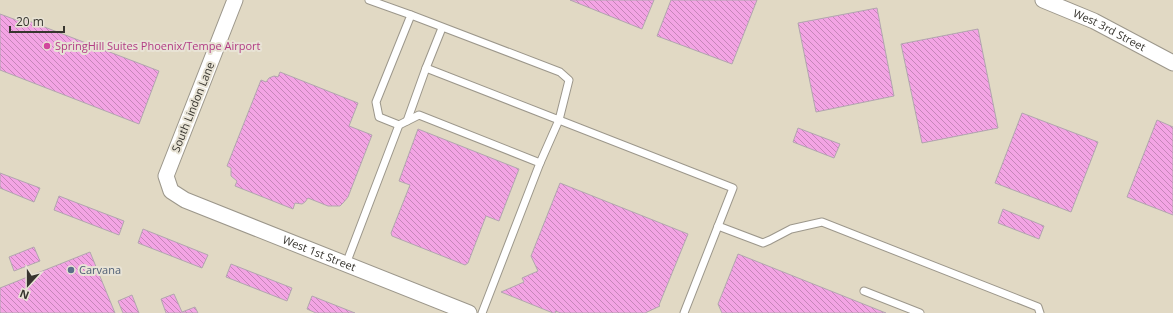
<svg xmlns="http://www.w3.org/2000/svg" width="1173" height="313" font-family="'Open Sans',sans-serif">
	<defs>
		<pattern id="building-back-hatch" width="6" height="6" patternUnits="userSpaceOnUse"><rect width="6" height="6" fill="#f3a4e4"/><path d="M-1 5l2 2M0 0l6 6M5-1l2 2" fill="none" stroke="#c686b9"/></pattern>
	</defs>
	<rect width="100%" height="100%" fill="#e8e3d5"/>
	<rect fill="#e1d9c4" x="0" y="0" width="1173" height="313"/>
	<g fill="url(#building-back-hatch)" stroke="#b2a6af">
		<polygon points="570,0 654,0 642,29"/>
		<polygon points="671,0 757,0 732,64 657,36"/>
		<polygon points="877,8 894,96 816,112 798,23"/>
		<polygon points="0,14 19,21 21,18 159,71 139,124 0,70"/>
		<polygon points="978,29 998,128 922,143 901,44"/>
		<polygon points="280,72 358,103 349,126 372,135 348,197 343,203 340,206 328,206 308,198 305,202 302,204 295,203 293,209 235,186 237,181 231,176 231,168 227,166 261,80 266,82 269,78 274,76 278,77"/>
		<polygon points="1022,113 1098,142 1071,212 995,183"/>
		<polygon points="1157,120 1173,127 1173,215 1127,197"/>
		<polygon points="798,128 840,144 834,158 793,142"/>
		<polygon points="418,129 519,169 499,221 486,216 468,263 465,265 392,236 391,233 410,185 399,181"/>
		<polygon points="0,173 40,188 34,202 0,188"/>
		<polygon points="560,183 688,234 659,305 660,306 645,313 561,313 555,311 556,313 553,313 501,292 524,282 522,278 538,271 531,256"/>
		<polygon points="59,196 124,221 119,235 54,210"/>
		<polygon points="1003,209 1044,226 1039,239 998,223"/>
		<polygon points="143,229 208,255 202,268 138,243"/>
		<polygon points="34,247 40,261 14,271 9,257"/>
		<polygon points="90,252 115,313 0,313 0,288"/>
		<polygon points="738,254 886,313 722,313 718,304"/>
		<polygon points="231,264 292,288 287,301 226,277"/>
		<polygon points="174,294 182,312 195,307 198,313 166,313 161,299"/>
		<polygon points="132,295 139,313 123,313 118,301"/>
		<polygon points="312,296 355,313 316,313 307,309"/>
	</g>
	<g fill="none" stroke-linecap="round" stroke-linejoin="round">
		<g stroke="#9c978b" stroke-width="9">
			<g id="service">
				<polyline points="369,0 411,15 376,102 379,117 399,125"/>
				<polyline points="426,68 442,28"/>
				<polyline points="407,121 426,68 559,120 569,80 560,72 411,15"/>
				<polyline points="540,163 559,120 733,188 684,313"/>
				<polyline points="718,226 763,243 770,240 791,229 822,222 1038,307 1040,313"/>
				<polyline points="346,264 399,125 419,115 540,163 482,313"/>
				<polyline points="864,291 920,313"/>
			</g>
		</g>
		<g stroke="#9c978b" stroke-width="17">
			<g id="minor">
				<path id="s1" d="M235 0 166 176 171 191 185 200 469 313"/>
				<path id="s2" d="M1043 0 1094 21 1173 63"/>
			</g>
		</g>
		<use href="#service" stroke="#fff" stroke-width="7"/>
		<use href="#minor" stroke="#fff" stroke-width="15"/>
	</g>
	<circle fill="#d1479c" stroke="#e8e3d5" stroke-width="1.5" cx="47" cy="46" r="4"/>
	<circle fill="#5c6f8a" stroke="#e8e3d5" stroke-width="1.5" cx="71" cy="270" r="4"/>
	<g text-anchor="middle" stroke-width="4" stroke-linejoin="round" paint-order="stroke">
		<g font-size="11" fill="#37352f" stroke="#e8e3d5">
			<text dy="4" stroke="none"><textPath href="#s2" startOffset="73">West 3rd Street</textPath></text>
			<text transform="translate(193 107) rotate(-68)" y="4">South Lindon Lane</text>
			<text dy="4" stroke="none"><textPath href="#s1" startOffset="366">West 1st Street</textPath></text>
		</g>
		<g font-size="11" fill="#b23c85" stroke="#e8e3d5" text-anchor="start">
			<text x="55" y="50">SpringHill Suites Phoenix/Tempe Airport</text>
		</g>
		<g font-size="11" fill="#4e5e75" stroke="#e8e3d5" text-anchor="start">
			<text x="79" y="274">Carvana</text>
		</g>
	</g>
	<g transform="translate(28 285) rotate(201)" stroke="#e8e3d5" stroke-width="3" paint-order="stroke">
	<path d="M0-3L7 15L0 10L-7 15Z" fill="#37352f"/>
	<text y="-6" font-size="11" font-weight="bold" text-anchor="middle" fill="#37352f">N</text>
	</g>
	<path d="M10 26v6h54v-6" fill="none" stroke="#37352f" stroke-width="2"/>
	<text x="16" y="26" font-size="12" fill="#37352f" stroke="#e8e3d5" stroke-width="3" paint-order="stroke">20 m</text>
</svg>
